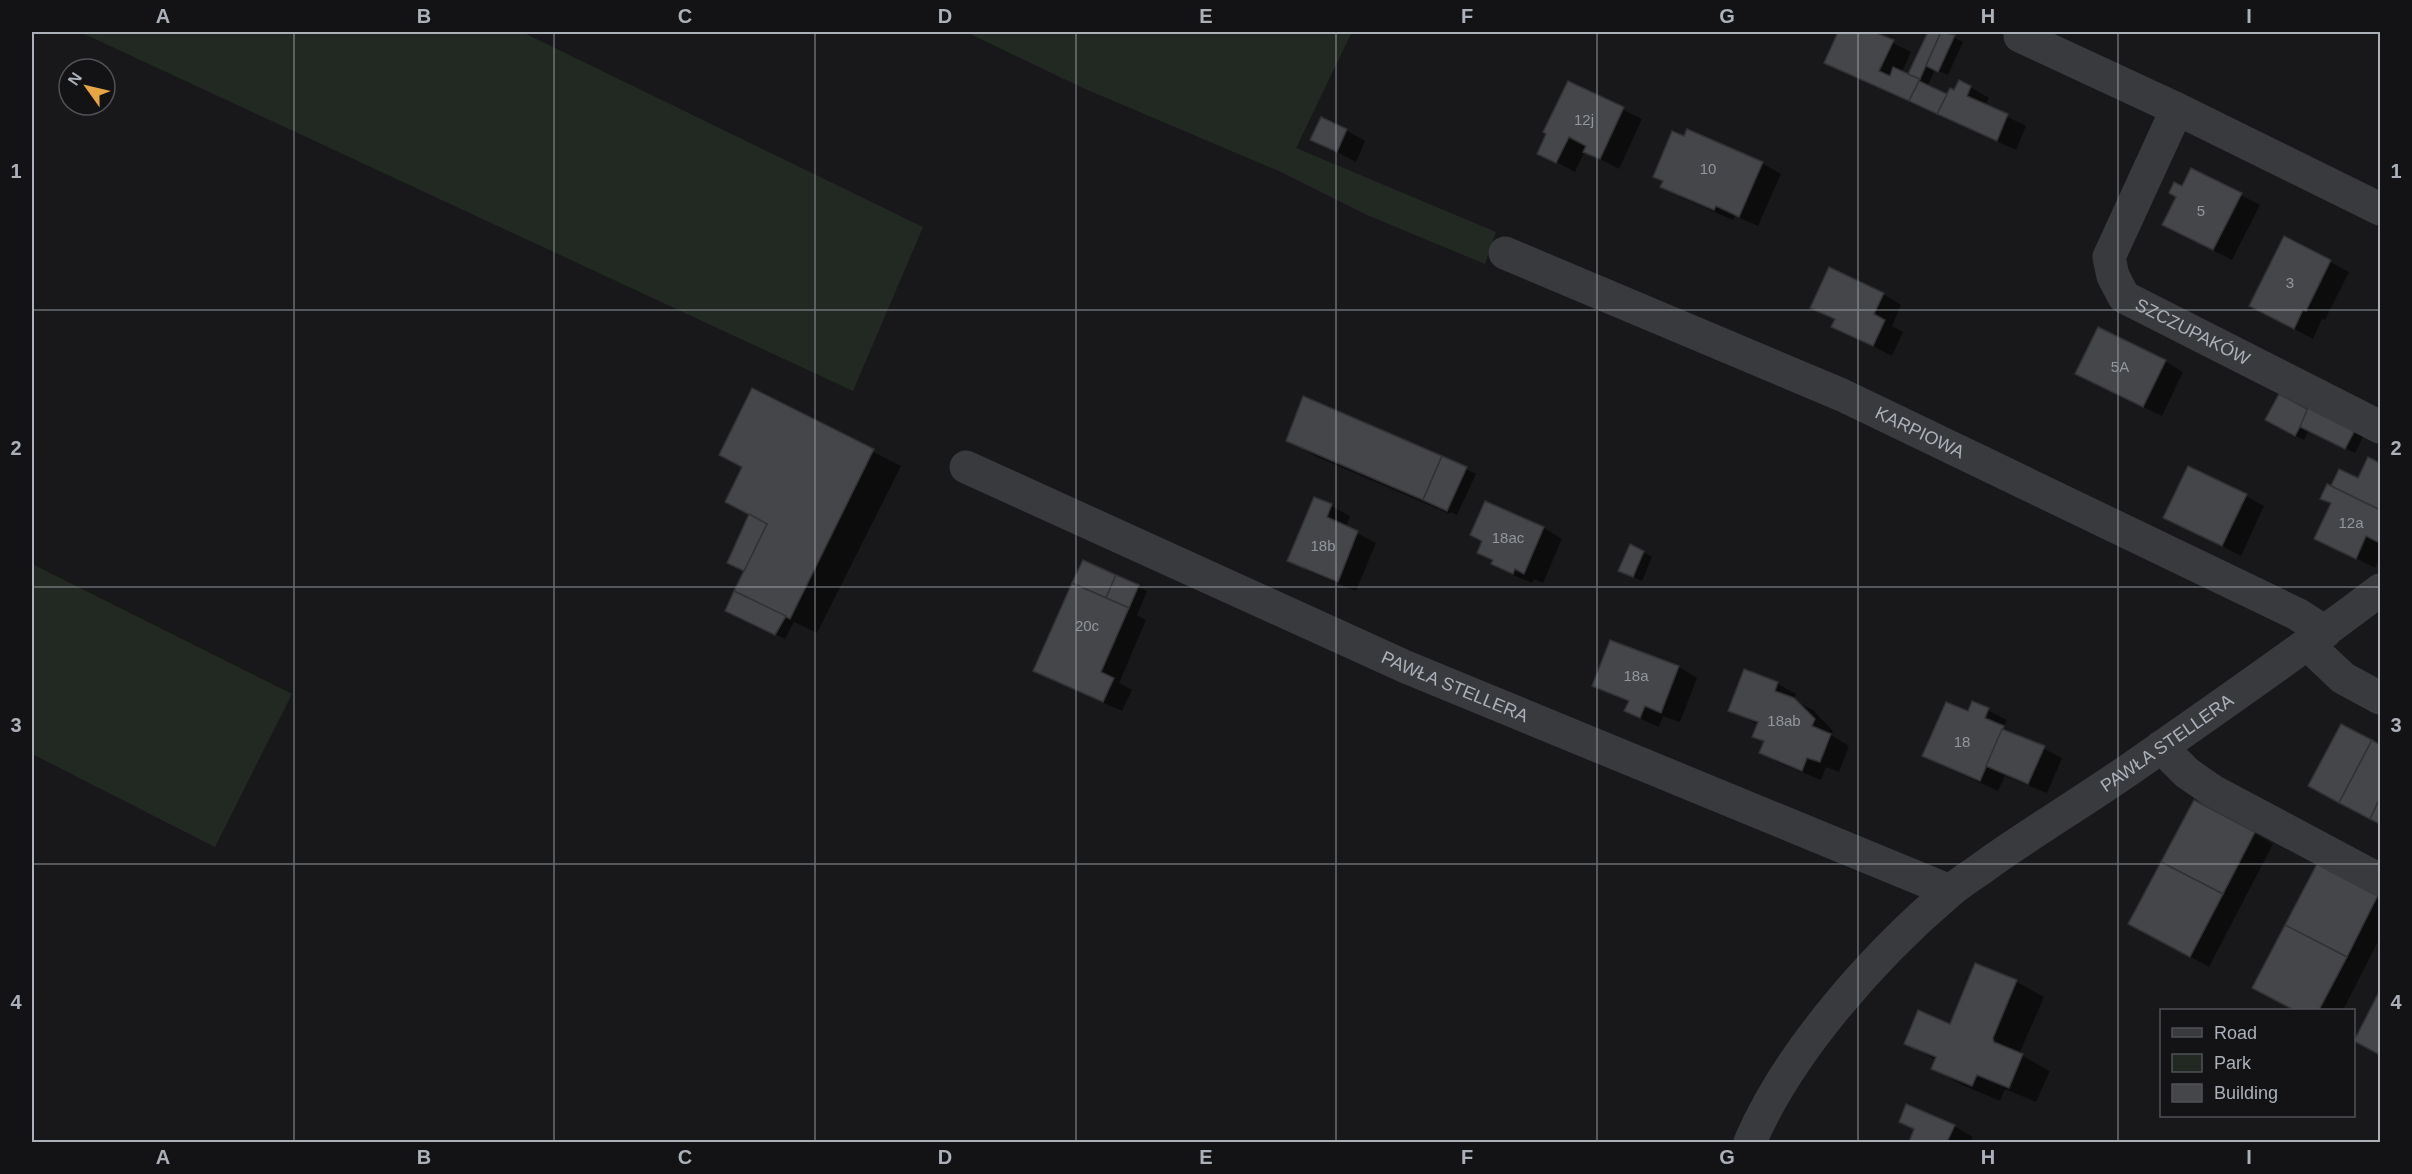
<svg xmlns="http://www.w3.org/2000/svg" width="2412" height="1174" font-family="Helvetica,sans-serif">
	<rect width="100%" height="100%" fill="#18181a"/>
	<g fill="#222922">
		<polygon points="80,32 522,32 923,227 853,391"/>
		<polygon points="966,32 1352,32 1296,148 1496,232 1485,264 1367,215 1281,172 1083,88"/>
		<polygon points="32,564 292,694 215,847 32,754"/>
	</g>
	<g fill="#0007">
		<polygon points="1840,32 1871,32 1911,52 1902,72 1909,76 1930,32 1944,32 1963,42 1948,75 1935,70 1928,85 1947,96 1970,87 1989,98 1985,106 2026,126 2016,150 1844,73 1826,62"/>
		<polygon points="1568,83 1642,119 1619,169 1585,151 1575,172 1539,153"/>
		<polygon points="1346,130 1365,141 1356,162 1312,139"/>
		<polygon points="1762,163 1781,174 1758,226 1735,216 1733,220 1680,197 1662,186 1664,181"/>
		<polygon points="2192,170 2260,205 2232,260 2164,225"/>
		<polygon points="2285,238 2349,272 2325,320 2322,319 2313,339 2251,306"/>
		<polygon points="1883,294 1901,305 1892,326 1903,332 1892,356 1833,326 1836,320 1812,307"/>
		<polygon points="2165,361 2183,372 2162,416 2096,384"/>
		<polygon points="753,390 901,466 817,633 794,622 785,639 736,615 746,571 750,515 744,468"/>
		<polygon points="2308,411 2364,435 2355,453 2309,430 2304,440 2267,420"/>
		<polygon points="1288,440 1442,457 1476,474 1457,515 1451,512 1450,514 1315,456"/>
		<polygon points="2369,459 2380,465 2380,556 2375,568 2316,538 2332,504 2322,498 2331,488 2359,480"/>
		<polygon points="2246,496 2264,506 2241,556 2165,517"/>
		<polygon points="1486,503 1544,528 1562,539 1543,583 1534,579 1532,583 1511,574 1479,552 1484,541"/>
		<polygon points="1331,506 1350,516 1346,527 1376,543 1356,591 1308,571 1289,560"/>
		<polygon points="1643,552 1652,557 1642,581 1620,570"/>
		<polygon points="1084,562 1147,591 1137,615 1146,620 1119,683 1132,690 1122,711 1054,681 1035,670"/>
		<polygon points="1611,642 1679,667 1697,678 1680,722 1663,716 1659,727 1645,721 1626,711 1629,703 1594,685"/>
		<polygon points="1745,671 1778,684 1796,694 1794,700 1813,710 1833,731 1831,735 1849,746 1839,772 1826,767 1821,780 1779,763 1761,753 1765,742 1754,736 1759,725 1730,710"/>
		<polygon points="1973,703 2007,720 2003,728 2062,758 2047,793 2005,776 1998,791 1943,766 1924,756 1969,713"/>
		<polygon points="2341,726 2380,746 2380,824 2328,796"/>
		<polygon points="2254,833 2273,844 2209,967 2149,934"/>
		<polygon points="2318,866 2380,898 2380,938 2343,1010 2296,1010 2272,998"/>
		<polygon points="1976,965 2017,982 2044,997 2019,1054 2050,1071 2036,1102 2005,1089 2000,1101 1960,1084 1933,1068 1936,1060 1906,1043 1951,1026"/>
		<polygon points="2380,993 2380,1055 2356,1040"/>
		<polygon points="1900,1122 1954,1126 1973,1137 1970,1142 1910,1142 1915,1130"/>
	</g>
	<g fill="#45464a" stroke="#323235" stroke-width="1.5">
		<polygon points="1838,32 1874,32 1894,40 1879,71 1890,76 1893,67 1920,79 1909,101 1824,63"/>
		<polygon points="1928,32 1941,32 1920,79 1908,74"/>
		<polygon points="1941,32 1955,35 1938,72 1926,66"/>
		<polygon points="1959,80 1971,86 1967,96 2008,114 1997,141 1937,114 1950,88 1954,90"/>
		<polygon points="1568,81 1624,107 1600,159 1583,152 1586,146 1569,137 1556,163 1537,154 1546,134 1543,132"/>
		<polygon points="1919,81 1947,94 1937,114 1909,101"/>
		<polygon points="1321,117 1347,129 1337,152 1310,140"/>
		<polygon points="1687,129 1763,162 1739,217 1716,206 1714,210 1660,187 1663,181 1653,177 1672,131 1684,136"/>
		<polygon points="2191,168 2242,193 2213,250 2162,225 2176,197 2169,193 2174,182 2182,186"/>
		<polygon points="2284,236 2331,260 2306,311 2303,310 2294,329 2249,306"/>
		<polygon points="1829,267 1884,293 1874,314 1885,320 1873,346 1831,327 1835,319 1810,308"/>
		<polygon points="2098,327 2166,360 2143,407 2075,374"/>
		<polygon points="752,388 874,449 790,619 734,591 767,524 725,502 742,467 719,455"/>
		<polygon points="2279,394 2309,410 2295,436 2265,420"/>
		<polygon points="1303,396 1442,456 1423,500 1286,441"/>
		<polygon points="2309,405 2356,428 2345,449 2300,427"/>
		<polygon points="1442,456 1467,467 1447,511 1423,500"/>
		<polygon points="2368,457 2380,463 2380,510 2331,486 2339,469 2358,478"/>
		<polygon points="2188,466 2247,494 2222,546 2163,518"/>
		<polygon points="2327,484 2380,510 2380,543 2366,536 2356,559 2314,539 2331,503 2320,499"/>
		<polygon points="1314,497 1332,504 1327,517 1358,531 1338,582 1287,561"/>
		<polygon points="1485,501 1544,527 1524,574 1515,569 1513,574 1491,564 1493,560 1477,553 1482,541 1470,535"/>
		<polygon points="749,514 767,524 744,571 727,563"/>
		<polygon points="1630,544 1644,551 1633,577 1618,571"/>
		<polygon points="1083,560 1116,575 1106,598 1072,583"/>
		<polygon points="1116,575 1139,585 1129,608 1106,598"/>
		<polygon points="1072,583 1129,608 1101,672 1114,678 1103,702 1033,671"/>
		<polygon points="734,591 786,616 775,635 725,611"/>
		<polygon points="1610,640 1679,666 1661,713 1645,706 1640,718 1624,711 1629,701 1592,686"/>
		<polygon points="1744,669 1778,682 1775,691 1794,698 1815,719 1812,726 1831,734 1820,762 1807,758 1802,771 1759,753 1764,741 1752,737 1758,722 1728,711"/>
		<polygon points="1972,701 1989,708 1985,718 2004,726 1980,781 1922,756 1946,702 1968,711"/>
		<polygon points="2341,724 2372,740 2339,803 2308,786"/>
		<polygon points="2002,729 2045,746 2028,784 1986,766"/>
		<polygon points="2372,740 2380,745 2380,798 2370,819 2339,803"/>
		<polygon points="2380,798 2380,824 2370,819"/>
		<polygon points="2194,800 2255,832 2223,894 2161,862"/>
		<polygon points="2161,862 2223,894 2190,957 2128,924"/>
		<polygon points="2317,864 2378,895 2347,957 2285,925"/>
		<polygon points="2285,925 2347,957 2319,1010 2294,1010 2252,988"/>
		<polygon points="1975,963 2017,980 1993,1038 1994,1042 2023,1054 2009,1088 1977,1075 1972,1086 1931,1069 1936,1057 1904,1044 1918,1010 1950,1024"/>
		<polygon points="2380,990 2380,1055 2354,1041"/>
		<polygon points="1906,1104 1955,1125 1947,1142 1909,1142 1914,1129 1899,1122"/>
	</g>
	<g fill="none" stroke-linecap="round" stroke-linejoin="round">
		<g stroke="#393a3e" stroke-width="33">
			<path id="s1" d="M2020 36 2177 109 2109 257 2113 276 2124 297 2380 427"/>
			<polyline points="2177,109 2380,209"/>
			<path id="s2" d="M1505 253 1842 395 2297 614 2325 632"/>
			<path id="s3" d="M966 467 1406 667 1950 891"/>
			<polyline points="2307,644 2343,678 2380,698"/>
			<polyline points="2161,747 2187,773 2213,791 2380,880"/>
			<path id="s4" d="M1750 1142C1789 1051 1874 956 1949 892 1963 880 1979 871 1993 860 2039 828 2087 799 2133 767 2216 709 2300 651 2380 590"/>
		</g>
	</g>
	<path fill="none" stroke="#abb0b9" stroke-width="1.5" stroke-opacity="0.55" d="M294 32V1142M554 32V1142M815 32V1142M1076 32V1142M1336 32V1142M1597 32V1142M1858 32V1142M2118 32V1142M32 310H2380M32 587H2380M32 864H2380"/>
	<g text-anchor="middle" stroke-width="4.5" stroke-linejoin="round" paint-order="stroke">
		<g font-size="15" fill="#92969d">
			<text x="1584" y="125">12j</text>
			<text x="1708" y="174">10</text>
			<text x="2201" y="216">5</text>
			<text x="2290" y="288">3</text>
			<text x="2120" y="372">5A</text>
			<text x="2351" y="528">12a</text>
			<text x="1508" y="543">18ac</text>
			<text x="1323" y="551">18b</text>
			<text x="1087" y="631">20c</text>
			<text x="1636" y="681">18a</text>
			<text x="1784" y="726">18ab</text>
			<text x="1962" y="747">18</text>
		</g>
		<g font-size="18" fill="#abb0b9" stroke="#131315">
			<text dy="6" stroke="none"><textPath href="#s1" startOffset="456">SZCZUPAKÓW</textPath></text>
			<text dy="6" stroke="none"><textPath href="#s2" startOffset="452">KARPIOWA</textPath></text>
			<text dy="6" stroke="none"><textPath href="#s3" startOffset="536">PAWŁA STELLERA</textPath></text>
			<text dy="6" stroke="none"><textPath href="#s4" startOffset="586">PAWŁA STELLERA</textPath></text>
		</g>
	</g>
	<rect width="2412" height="1174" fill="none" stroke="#131315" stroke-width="66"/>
	<rect x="2160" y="1009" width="195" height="108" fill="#131315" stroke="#505257" stroke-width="1.5"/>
	<rect x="2172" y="1028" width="30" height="9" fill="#393a3e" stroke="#505257" stroke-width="1.5"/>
	<text x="2214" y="1039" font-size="18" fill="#abb0b9">Road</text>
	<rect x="2172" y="1054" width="30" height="18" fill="#222922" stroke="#505257" stroke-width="1.5"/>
	<text x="2214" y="1069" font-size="18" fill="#abb0b9">Park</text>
	<rect x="2172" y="1084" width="30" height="18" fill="#45464a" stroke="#505257" stroke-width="1.5"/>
	<text x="2214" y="1099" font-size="18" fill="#abb0b9">Building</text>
	<g transform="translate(87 87) rotate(304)"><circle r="28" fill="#131315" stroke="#505257" stroke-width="1.5"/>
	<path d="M0-4.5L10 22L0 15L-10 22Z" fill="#e7a543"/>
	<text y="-9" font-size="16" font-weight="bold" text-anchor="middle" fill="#abb0b9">N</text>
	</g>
	<rect x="33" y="33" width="2346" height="1108" fill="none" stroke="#abb0b9" stroke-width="2"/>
	<g font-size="20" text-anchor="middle" font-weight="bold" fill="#abb0b9">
		<text x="163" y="23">A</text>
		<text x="424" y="23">B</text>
		<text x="685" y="23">C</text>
		<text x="945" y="23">D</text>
		<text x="1206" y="23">E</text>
		<text x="1467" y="23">F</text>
		<text x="1727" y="23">G</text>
		<text x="1988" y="23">H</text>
		<text x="2249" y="23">I</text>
		<text x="16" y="178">1</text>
		<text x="2396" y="178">1</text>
		<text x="16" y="455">2</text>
		<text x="2396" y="455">2</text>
		<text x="16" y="732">3</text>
		<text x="2396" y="732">3</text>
		<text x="16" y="1009">4</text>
		<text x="2396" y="1009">4</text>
		<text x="163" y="1164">A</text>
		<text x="424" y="1164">B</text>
		<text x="685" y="1164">C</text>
		<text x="945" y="1164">D</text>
		<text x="1206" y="1164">E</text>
		<text x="1467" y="1164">F</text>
		<text x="1727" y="1164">G</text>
		<text x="1988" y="1164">H</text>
		<text x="2249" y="1164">I</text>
	</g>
</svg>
